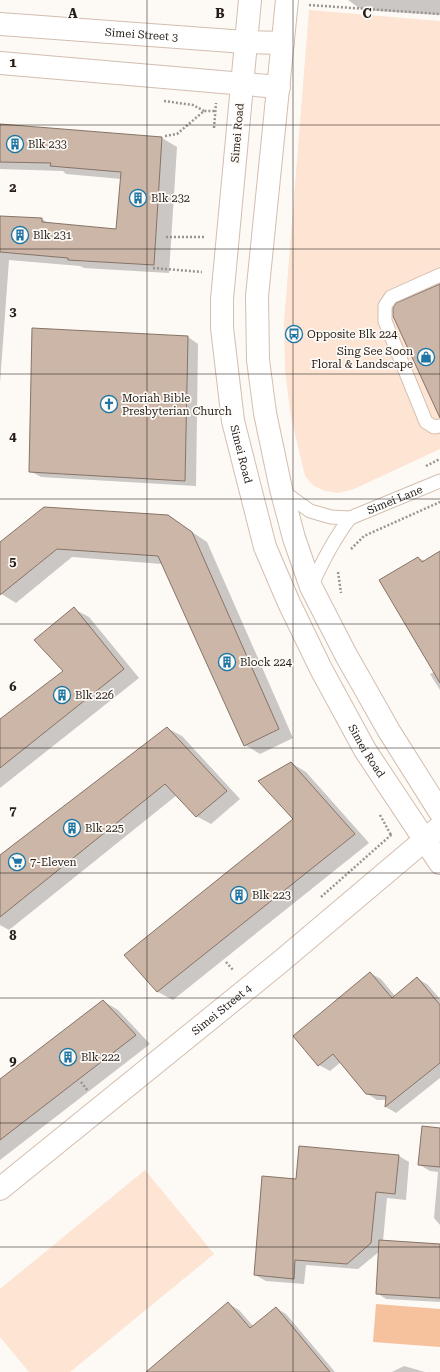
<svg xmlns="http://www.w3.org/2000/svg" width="440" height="1372" font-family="'Roboto Serif',serif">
	<rect width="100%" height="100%" fill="#fdf9f5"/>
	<g fill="#fde4d3">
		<polygon points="309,10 440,21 440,449 354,489 338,493 325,491 314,486 305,476 291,417 285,370 284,323"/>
		<polygon points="145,1170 214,1254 70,1372 29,1372 0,1337 0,1289"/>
	</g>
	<polygon fill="#f5c29d" points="376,1304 440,1309 440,1347 373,1342"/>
	<g fill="#0003">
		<polygon points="348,0 440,0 440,15 362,10"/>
		<polygon points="0,125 162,138 177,147 169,273 84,268 80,266 9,260 0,383 0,217 42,219 50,224 117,230 121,179 66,174 63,171 0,169"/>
		<polygon points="188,337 198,344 196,486 41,477 30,471"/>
		<polygon points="168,516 207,542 293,738 260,754 245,745 162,564 72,557 16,603 0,593 0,543"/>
		<polygon points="440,552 440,690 430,674 434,672 418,558 425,561"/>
		<polygon points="74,609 89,617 139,678 0,788 0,721 65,671"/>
		<polygon points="167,728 182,736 240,799 211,824 196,816 177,795 9,930 0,925 0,857"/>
		<polygon points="291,763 306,772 369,843 173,1000 158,992 126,955 295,819"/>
		<polygon points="370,973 381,979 395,996 417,978 428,985 440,999 440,1078 396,1113 386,1107 387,1100 377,1100 366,1093 341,1062 330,1071 319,1065"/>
		<polygon points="103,1001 118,1010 150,1044 0,1160 0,1081"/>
		<polygon points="440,1129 440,1225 434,1218 438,1172 430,1171 420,1165"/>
		<polygon points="399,1156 409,1162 406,1200 387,1198 383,1241 440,1245 440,1302 386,1299 377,1293 380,1251 358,1269 306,1265 304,1284 266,1281 255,1275 296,1180"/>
		<polygon points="229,1304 239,1310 254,1327 276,1308 286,1314 335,1372 157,1372"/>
		<polygon points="404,1366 425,1372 392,1372"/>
	</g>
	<g fill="#cbb6a7" stroke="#877466">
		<polygon points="0,124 162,137 154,265 68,260 68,258 0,252 0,216 42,218 42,222 116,229 121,172 50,166 51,163 0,162"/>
		<polygon points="440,284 440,418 393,316 393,308 396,303"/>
		<polygon points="32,328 188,336 185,481 29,472"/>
		<polygon points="44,507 168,515 192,532 279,729 244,746 158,556 57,549 0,595 0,542"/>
		<polygon points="440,551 440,683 379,580 418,557 422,562"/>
		<polygon points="74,607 124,669 0,768 0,719 63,671 34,640"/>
		<polygon points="167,727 227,791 196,817 165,784 0,917 0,855"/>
		<polygon points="291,762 355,834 157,992 124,955 293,819 258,781"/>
		<polygon points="370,972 392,998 417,977 440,1005 440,1063 385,1107 386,1096 366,1094 333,1054 318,1066 293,1036"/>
		<polygon points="103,1000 136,1035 0,1140 0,1079"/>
		<polygon points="422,1126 440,1128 440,1167 418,1165"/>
		<polygon points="299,1146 399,1155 395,1194 376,1192 371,1243 347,1264 295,1260 294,1279 254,1275 262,1176 296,1179"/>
		<polygon points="379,1240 440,1244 440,1298 376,1294"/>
		<polygon points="228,1302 250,1328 276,1307 330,1372 146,1372"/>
	</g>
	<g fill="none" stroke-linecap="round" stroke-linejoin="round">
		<g stroke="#d3beaf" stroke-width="15">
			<g id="lane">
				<polyline points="440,275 391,297 385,306 385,321 426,422 434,427 440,426"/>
				<path id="s1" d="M281 490 310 511 331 517 350 518 440 481"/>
				<path d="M311 587C322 562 333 540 350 518"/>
			</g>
		</g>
		<g stroke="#d3beaf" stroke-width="24">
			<g id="street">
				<path id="s2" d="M0 1189 279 963 440 827"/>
			</g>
		</g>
		<g stroke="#d3beaf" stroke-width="24">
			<g id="secondary">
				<path id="s3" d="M250 0 222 299V328L233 421 265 547 289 603 321 669 365 750 440 863"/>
				<polyline points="287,0 257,296 258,360 265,413 281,489 294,538 311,587 346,655 389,731 440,812"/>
				<path id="s4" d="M0 24 245 42 283 43"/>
				<polyline points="0,63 279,87"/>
			</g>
		</g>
		<g stroke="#9a948f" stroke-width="2.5" stroke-dasharray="2 2" stroke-linecap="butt">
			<polyline points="309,5 440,14"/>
			<polyline points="164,101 193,105 204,111"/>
			<polyline points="214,128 216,103"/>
			<polyline points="165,136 177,134 204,111 215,111"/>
			<polyline points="166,237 206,237"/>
			<polyline points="153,268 202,272"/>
			<polyline points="426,466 440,459"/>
			<polyline points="351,549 364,536 440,502"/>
			<polyline points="338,572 341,593"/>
			<polyline points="380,815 391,835"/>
			<polyline points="321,897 391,835 392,837"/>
			<polyline points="226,962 234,971"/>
			<polyline points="81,1082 88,1091"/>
		</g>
		<use href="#lane" stroke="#fff" stroke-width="13"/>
		<use href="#street" stroke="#fff" stroke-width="22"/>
		<use href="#secondary" stroke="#fff" stroke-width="22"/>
	</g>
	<path fill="none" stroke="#251d18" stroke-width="1" stroke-opacity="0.55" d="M147 0V1372M293 0V1372M0 125H440M0 249H440M0 374H440M0 499H440M0 624H440M0 748H440M0 873H440M0 998H440M0 1123H440M0 1247H440"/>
	<defs>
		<g id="building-ring" transform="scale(0.9)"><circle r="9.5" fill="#fdf9f5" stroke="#1d76a5" stroke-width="1.5"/><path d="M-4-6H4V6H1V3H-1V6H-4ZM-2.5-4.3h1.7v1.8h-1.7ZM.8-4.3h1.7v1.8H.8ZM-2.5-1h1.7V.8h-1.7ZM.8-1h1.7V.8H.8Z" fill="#1d76a5"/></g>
		<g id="bus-ring" transform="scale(0.9)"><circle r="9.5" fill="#fdf9f5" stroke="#1d76a5" stroke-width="1.5"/><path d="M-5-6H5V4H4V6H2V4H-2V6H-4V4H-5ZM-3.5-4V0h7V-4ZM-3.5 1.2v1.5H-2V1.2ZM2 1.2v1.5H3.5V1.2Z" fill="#1d76a5"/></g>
		<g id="shop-ring" transform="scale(0.9)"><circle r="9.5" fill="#fdf9f5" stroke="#1d76a5" stroke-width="1.5"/><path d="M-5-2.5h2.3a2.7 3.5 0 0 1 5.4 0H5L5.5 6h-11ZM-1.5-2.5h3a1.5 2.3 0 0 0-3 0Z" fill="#1d76a5"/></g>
		<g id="church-ring" transform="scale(0.9)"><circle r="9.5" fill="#fdf9f5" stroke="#1d76a5" stroke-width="1.5"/><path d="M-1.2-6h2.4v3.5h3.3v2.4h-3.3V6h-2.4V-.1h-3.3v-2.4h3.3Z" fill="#1d76a5"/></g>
		<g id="supermarket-ring" transform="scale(0.9)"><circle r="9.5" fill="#fdf9f5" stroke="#1d76a5" stroke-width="1.5"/><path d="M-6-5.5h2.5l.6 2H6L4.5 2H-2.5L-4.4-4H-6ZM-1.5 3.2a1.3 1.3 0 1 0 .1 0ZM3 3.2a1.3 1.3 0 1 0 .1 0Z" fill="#1d76a5"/></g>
	</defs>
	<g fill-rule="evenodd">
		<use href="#building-ring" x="15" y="144"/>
		<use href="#building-ring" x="138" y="198"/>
		<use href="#building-ring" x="20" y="235"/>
		<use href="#bus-ring" x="294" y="334"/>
		<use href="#shop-ring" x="426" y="357"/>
		<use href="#church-ring" x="109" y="404"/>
		<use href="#building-ring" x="227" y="662"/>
		<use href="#building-ring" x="62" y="695"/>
		<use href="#building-ring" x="72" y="828"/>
		<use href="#supermarket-ring" x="17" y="862"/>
		<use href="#building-ring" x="239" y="895"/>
		<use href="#building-ring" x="68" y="1057"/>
	</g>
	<g text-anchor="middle" stroke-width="3.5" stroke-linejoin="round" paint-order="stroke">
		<g font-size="11" fill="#251d18" stroke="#fdf9f5">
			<text dy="4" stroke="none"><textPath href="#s4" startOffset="142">Simei Street 3</textPath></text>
			<text transform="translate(237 133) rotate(-85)" y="4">Simei Road</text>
			<text dy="4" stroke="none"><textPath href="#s3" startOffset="457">Simei Road</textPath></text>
			<text dy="4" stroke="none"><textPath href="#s1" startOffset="125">Simei Lane</textPath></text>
			<text dy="4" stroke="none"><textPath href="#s3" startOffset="781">Simei Road</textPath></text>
			<text dy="4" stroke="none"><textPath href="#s2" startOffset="285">Simei Street 4</textPath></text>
		</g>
		<g font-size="11" fill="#251d18" stroke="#fdf9f5" text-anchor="start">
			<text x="28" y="148">Blk 233</text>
			<text x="151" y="202">Blk 232</text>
			<text x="33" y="239">Blk 231</text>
			<text x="307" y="338">Opposite Blk 224</text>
			<text x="413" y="355" text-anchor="end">Sing See Soon<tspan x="413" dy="13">Floral &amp; Landscape</tspan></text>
			<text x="122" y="402">Moriah Bible<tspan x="122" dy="13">Presbyterian Church</tspan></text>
			<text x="240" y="666">Block 224</text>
			<text x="75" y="699">Blk 226</text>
			<text x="85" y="832">Blk 225</text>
			<text x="30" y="866">7-Eleven</text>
			<text x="252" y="899">Blk 223</text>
			<text x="81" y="1061">Blk 222</text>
		</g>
	</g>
	<g font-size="13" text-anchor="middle" font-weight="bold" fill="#251d18" stroke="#fdf9f5" stroke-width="3.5" stroke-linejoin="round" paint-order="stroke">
		<text x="73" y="18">A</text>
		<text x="220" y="18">B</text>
		<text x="367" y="18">C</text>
		<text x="13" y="67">1</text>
		<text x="13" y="192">2</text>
		<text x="13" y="316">3</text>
		<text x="13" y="441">4</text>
		<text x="13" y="566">5</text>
		<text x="13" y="691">6</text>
		<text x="13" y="815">7</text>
		<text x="13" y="940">8</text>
		<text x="13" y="1065">9</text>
	</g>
</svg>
